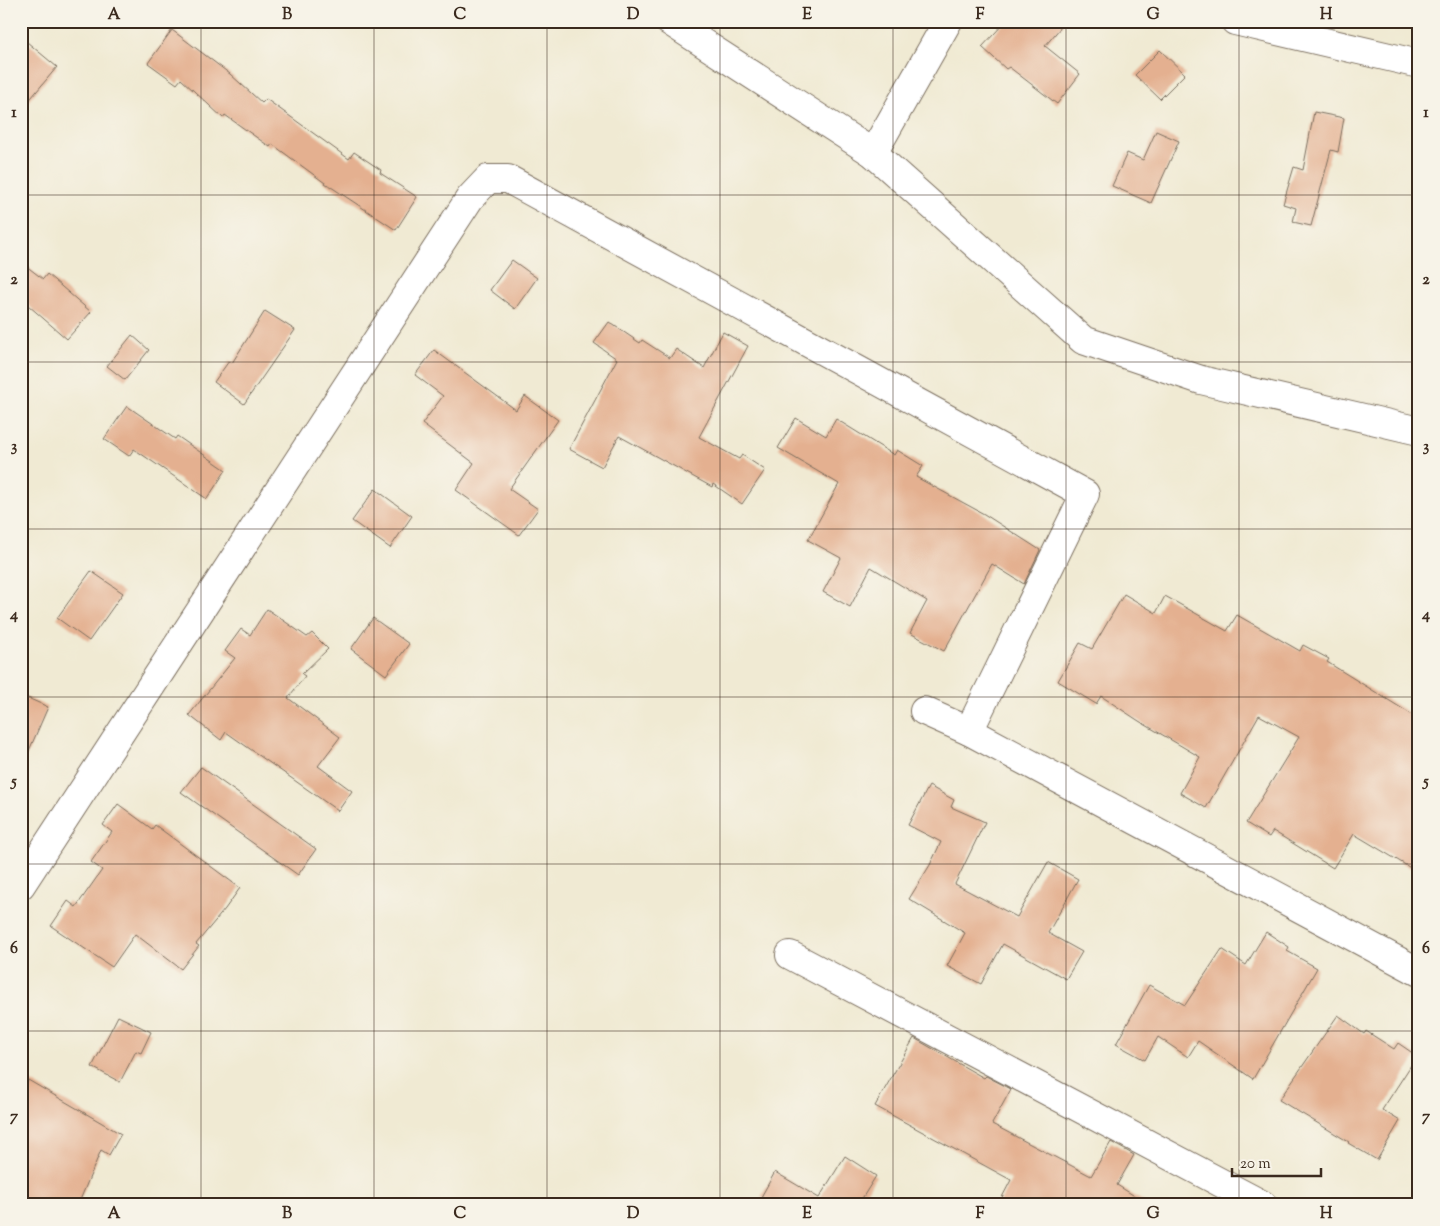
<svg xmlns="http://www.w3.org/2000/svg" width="1440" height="1226" font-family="'Sorts Mill Goudy',serif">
	<rect width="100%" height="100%" fill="#f7f3e8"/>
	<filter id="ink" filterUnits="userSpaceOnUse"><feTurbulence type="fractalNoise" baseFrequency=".02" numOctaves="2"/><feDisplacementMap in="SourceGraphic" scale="10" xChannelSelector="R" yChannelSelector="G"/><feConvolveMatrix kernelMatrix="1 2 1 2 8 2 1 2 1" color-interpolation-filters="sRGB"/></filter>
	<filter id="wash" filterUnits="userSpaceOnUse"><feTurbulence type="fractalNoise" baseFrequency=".0096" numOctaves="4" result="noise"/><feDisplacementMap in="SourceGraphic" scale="20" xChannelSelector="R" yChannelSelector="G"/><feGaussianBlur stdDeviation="1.12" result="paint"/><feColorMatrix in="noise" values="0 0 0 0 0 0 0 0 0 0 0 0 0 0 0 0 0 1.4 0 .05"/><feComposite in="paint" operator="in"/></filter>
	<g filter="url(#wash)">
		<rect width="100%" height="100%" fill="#f0ead3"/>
		<g id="blocks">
			<g fill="#e4b090">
				<polygon points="1006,21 1066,21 1045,46 1080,74 1057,104 1009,67 1006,69 982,47"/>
				<polygon points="172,30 230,74 262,103 266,99 349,159 354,152 381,170 380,173 417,197 396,230 325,183 272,144 270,147 225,115 223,118 181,79 177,84 148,63"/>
				<polygon points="21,37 57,67 21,110"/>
				<polygon points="1160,50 1185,74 1160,99 1135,75"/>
				<polygon points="1314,112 1344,118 1338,152 1331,150 1311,226 1293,222 1296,208 1283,204 1294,167 1303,170"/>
				<polygon points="1156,131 1179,141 1151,203 1112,186 1127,153 1143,160"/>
				<polygon points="512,260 537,278 515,309 490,290"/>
				<polygon points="21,262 43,279 47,274 91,312 67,339 21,299"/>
				<polygon points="265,311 295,330 244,404 214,382 229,361 232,363"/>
				<polygon points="609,322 640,343 642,340 670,358 676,349 704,368 723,332 748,346 699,437 739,459 742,455 765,470 742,504 713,484 712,487 619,436 602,467 569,449 617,359 594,343"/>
				<polygon points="132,335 149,350 125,380 107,366"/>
				<polygon points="434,350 516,410 525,396 558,420 509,489 538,509 519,535 456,490 474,463 422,424 443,396 415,375"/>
				<polygon points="127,406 175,439 177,436 226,470 207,499 134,449 129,456 104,439"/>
				<polygon points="796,418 826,436 836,419 894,455 897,450 923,466 916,477 984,514 1040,550 1024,584 992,564 944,651 910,633 927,601 871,567 850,607 823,592 841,558 808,540 839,484 778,448"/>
				<polygon points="375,489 412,516 390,548 352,521"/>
				<polygon points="91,571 123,593 89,641 57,618"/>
				<polygon points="1124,594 1156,613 1165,596 1227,631 1237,615 1300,651 1303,645 1329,659 1327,662 1419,719 1419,873 1354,834 1333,868 1273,831 1269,837 1246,823 1299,737 1259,715 1206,808 1180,793 1200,757 1139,721 1101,696 1096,704 1058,681 1080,643 1092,649"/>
				<polygon points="267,609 307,637 312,633 328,649 302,674 305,676 288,698 340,737 318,766 352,791 338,811 226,732 221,740 189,715 235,658 225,651 241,629 250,635"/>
				<polygon points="373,618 409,644 386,675 351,649"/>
				<polygon points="21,695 48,707 21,769"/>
				<polygon points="201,767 316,849 298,875 181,792"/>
				<polygon points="929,786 954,800 951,807 985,822 955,884 1017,917 1048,862 1078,879 1048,933 1082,952 1066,979 1003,944 981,984 947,966 965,933 909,899 930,865 941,842 908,825"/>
				<polygon points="118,804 152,829 155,825 240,888 225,909 196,944 199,946 181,969 135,934 112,967 51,926 68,901 76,907 102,870 91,862 112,832 103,825"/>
				<polygon points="1266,932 1289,947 1287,951 1317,968 1253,1079 1198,1041 1188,1057 1158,1037 1145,1060 1116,1044 1149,985 1185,1005 1222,949 1246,965"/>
				<polygon points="1338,1015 1364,1034 1366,1031 1394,1049 1398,1043 1417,1056 1382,1110 1400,1121 1377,1160 1348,1143 1349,1142 1279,1100"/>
				<polygon points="118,1016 151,1032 141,1053 136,1051 120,1082 92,1067"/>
				<polygon points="914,1038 984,1078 986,1076 1011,1089 992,1124 1091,1176 1111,1142 1134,1155 1117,1185 1149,1205 998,1205 1011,1180 875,1106"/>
				<polygon points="28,1080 121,1134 109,1155 101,1150 78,1205 21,1205 21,1098"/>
				<polygon points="845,1156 876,1176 858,1205 774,1205 761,1197 775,1172 819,1198"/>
			</g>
		</g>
	</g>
	<g filter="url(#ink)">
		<use href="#blocks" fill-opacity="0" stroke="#7a6d5d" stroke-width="1"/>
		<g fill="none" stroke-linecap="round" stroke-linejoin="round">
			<g stroke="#7a6d5d" stroke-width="30">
				<g id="street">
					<polyline points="669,21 873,153 1083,340 1201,380 1419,431"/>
					<polyline points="1235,21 1419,64"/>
					<polyline points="873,153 948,21"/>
					<polyline points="924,711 969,731 1419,972"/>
					<polyline points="21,885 470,198 488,179 508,179 1085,494 969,731"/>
					<polyline points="790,955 1263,1205"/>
				</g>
			</g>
			<use href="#street" stroke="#fff" stroke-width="28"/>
		</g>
	</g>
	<path fill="none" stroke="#3b2a1e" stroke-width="1" stroke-opacity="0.55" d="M201 21V1205M374 21V1205M547 21V1205M720 21V1205M893 21V1205M1066 21V1205M1239 21V1205M21 195H1419M21 362H1419M21 529H1419M21 697H1419M21 864H1419M21 1031H1419"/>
	<rect width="1440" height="1226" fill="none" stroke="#f7f3e8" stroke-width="55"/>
	<path d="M1232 1168v8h89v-8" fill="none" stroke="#3b2a1e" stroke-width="2.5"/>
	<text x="1240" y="1168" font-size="15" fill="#3b2a1e" stroke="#f7f3e8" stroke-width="4" paint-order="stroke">20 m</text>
	<rect x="28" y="28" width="1384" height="1170" fill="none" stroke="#3b2a1e" stroke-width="2"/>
	<g font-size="16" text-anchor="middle" font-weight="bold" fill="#3b2a1e">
		<text x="114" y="19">A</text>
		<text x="287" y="19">B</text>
		<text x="460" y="19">C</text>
		<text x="633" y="19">D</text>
		<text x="807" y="19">E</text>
		<text x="980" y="19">F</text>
		<text x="1153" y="19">G</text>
		<text x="1326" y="19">H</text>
		<text x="14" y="117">1</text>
		<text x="1426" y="117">1</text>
		<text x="14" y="284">2</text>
		<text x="1426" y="284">2</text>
		<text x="14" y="451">3</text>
		<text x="1426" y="451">3</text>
		<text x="14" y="619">4</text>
		<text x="1426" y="619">4</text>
		<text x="14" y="786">5</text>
		<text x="1426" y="786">5</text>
		<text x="14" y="953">6</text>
		<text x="1426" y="953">6</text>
		<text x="14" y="1121">7</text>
		<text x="1426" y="1121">7</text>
		<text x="114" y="1218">A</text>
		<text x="287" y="1218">B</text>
		<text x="460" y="1218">C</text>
		<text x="633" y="1218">D</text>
		<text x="807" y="1218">E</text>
		<text x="980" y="1218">F</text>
		<text x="1153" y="1218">G</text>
		<text x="1326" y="1218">H</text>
	</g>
</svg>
